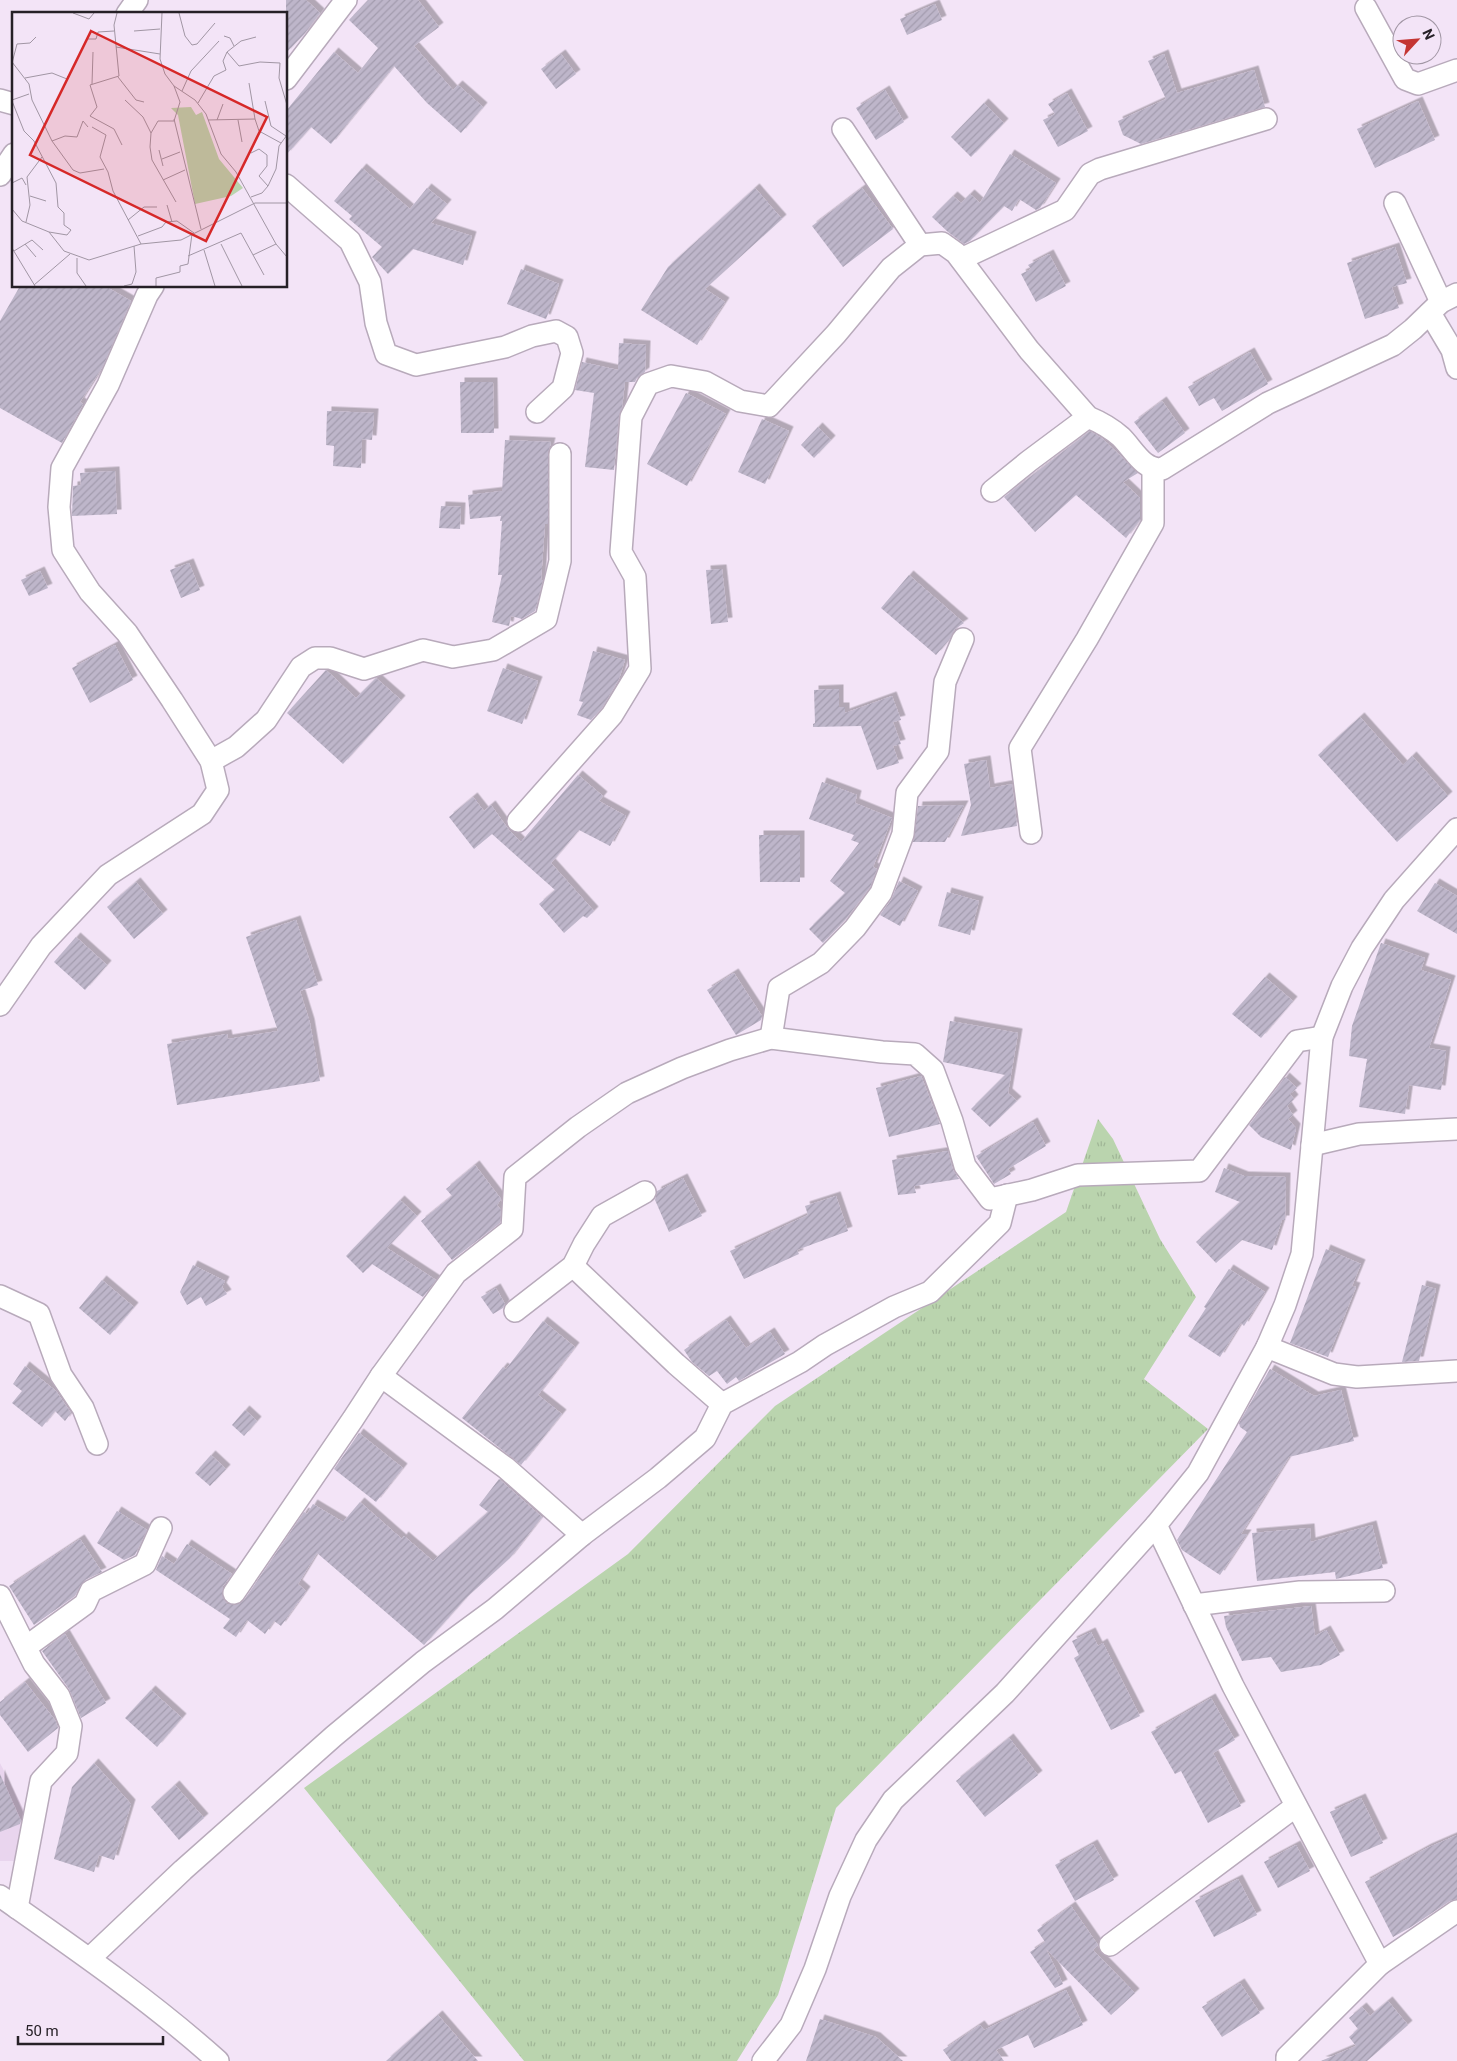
<svg xmlns="http://www.w3.org/2000/svg" width="1457" height="2061" font-family="Roboto,sans-serif">
	<defs>
		<pattern id="grass-tufts" width="24" height="20" patternUnits="userSpaceOnUse" patternTransform="scale(1.25)"><rect width="24" height="20" fill="#bad4ae"/><path d="M3 7l-1-3M5 7V3M7 7l1-3M15 17l-1-3M17 17v-4M19 17l1-3" fill="none" stroke="#a0b696"/></pattern>
		<pattern id="building-hatch" width="6" height="6" patternUnits="userSpaceOnUse" patternTransform="scale(1.25)"><rect width="6" height="6" fill="#beb6ca"/><path d="M-1 1l2-2M0 6l6-6M5 7l2-2" fill="none" stroke="#a39cae"/></pattern>
		<filter id="shadow"><feDropShadow dx="4.5" dy="-4.5" stdDeviation="0" flood-color="#0004"/></filter>
	</defs>
	<rect width="100%" height="100%" fill="#f3e4f7"/>
	<polygon fill="#e9d5ee" points="0,1763 30,1822 20,1861 0,1861"/>
	<polygon fill="url(#grass-tufts)" points="1098,1119 1113,1139 1160,1239 1196,1297 1144,1379 1208,1429 836,1808 778,1995 737,2061 524,2061 304,1788 628,1554 775,1406 1066,1212"/>
	<g fill="url(#building-hatch)" filter="url(#shadow)">
		<polygon points="286,0 306,0 320,13 305,33 286,53"/>
		<polygon points="368,0 418,0 439,27 414,46 453,90 458,85 483,107 461,133 427,103 394,66 331,144 311,127 286,155 286,111 334,52 358,73 378,48 349,20"/>
		<polygon points="935,4 942,20 907,35 900,19"/>
		<polygon points="561,54 576,74 556,89 541,69"/>
		<polygon points="1164,54 1177,93 1254,70 1265,107 1141,144 1123,135 1118,121 1166,99 1148,61"/>
		<polygon points="885,90 904,122 876,140 856,108"/>
		<polygon points="1067,93 1088,131 1058,147 1043,120 1055,114 1048,104"/>
		<polygon points="1418,101 1435,140 1375,168 1357,129"/>
		<polygon points="984,103 1004,123 971,157 951,137"/>
		<polygon points="1010,154 1056,183 1040,208 1036,210 1019,199 1012,211 1004,206 970,241 964,244 948,232 932,217 953,196 961,203 970,194 980,203"/>
		<polygon points="362,168 410,209 427,188 447,204 431,223 472,236 463,265 413,249 388,274 372,257 382,247 349,219 352,216 334,201"/>
		<polygon points="755,188 782,219 705,289 725,302 697,345 641,310 668,267"/>
		<polygon points="862,188 893,229 843,267 812,226"/>
		<polygon points="1395,247 1407,283 1392,287 1399,308 1365,319 1347,263"/>
		<polygon points="1049,254 1066,286 1036,302 1021,274 1031,269 1028,265"/>
		<polygon points="521,269 559,284 546,319 507,304"/>
		<polygon points="20,286 105,286 131,301 103,366 80,402 83,404 62,443 0,408 0,321"/>
		<polygon points="619,343 646,345 645,372 637,378 635,382 625,382 622,408 619,416 614,470 585,467 594,393 575,390 582,362 618,370"/>
		<polygon points="1250,352 1268,384 1222,411 1214,398 1199,406 1188,387"/>
		<polygon points="460,382 493,382 494,433 461,433"/>
		<polygon points="686,393 726,414 687,486 647,464"/>
		<polygon points="1162,401 1185,433 1158,453 1134,422"/>
		<polygon points="327,411 374,413 372,440 362,439 361,468 333,466 334,446 326,445"/>
		<polygon points="762,419 789,431 765,484 738,472"/>
		<polygon points="818,427 831,440 814,458 801,445"/>
		<polygon points="1090,431 1103,439 1138,473 1123,482 1140,498 1140,520 1126,538 1076,495 1035,532 1004,497"/>
		<polygon points="505,440 551,442 548,454 548,524 545,524 541,580 543,580 535,611 522,619 511,616 509,626 492,622 502,575 498,575 502,521 500,521 501,516 470,519 468,495 502,491"/>
		<polygon points="115,471 117,514 72,516 73,486 81,485 80,473"/>
		<polygon points="441,506 461,507 460,529 439,528"/>
		<polygon points="189,563 200,590 181,598 170,570"/>
		<polygon points="722,569 728,622 711,624 706,570"/>
		<polygon points="40,571 48,588 29,596 21,580"/>
		<polygon points="909,575 964,623 955,629 949,640 936,655 881,608"/>
		<polygon points="115,645 133,680 90,703 72,668"/>
		<polygon points="593,651 625,660 619,679 602,708 591,720 577,715 583,702 579,701"/>
		<polygon points="503,668 538,681 522,724 487,711"/>
		<polygon points="326,670 356,698 376,678 401,700 343,764 287,713"/>
		<polygon points="839,689 839,707 845,707 845,713 892,696 901,720 893,722 901,744 893,746 899,763 877,770 861,726 813,727 813,724 815,723 814,690"/>
		<polygon points="1360,717 1403,765 1412,756 1448,796 1397,842 1318,755"/>
		<polygon points="986,760 990,788 1012,784 1017,826 961,836 971,805 964,764"/>
		<polygon points="578,775 603,796 599,801 626,816 610,846 579,830 551,863 594,911 587,918 583,916 564,933 539,904 555,890 492,834 474,849 449,817 473,797 484,811 491,805 509,830 521,842"/>
		<polygon points="822,782 857,795 855,803 892,818 873,867 877,869 870,887 845,920 823,943 809,929 845,893 830,881 859,843 851,840 854,835 809,819"/>
		<polygon points="964,805 945,842 913,842 918,806"/>
		<polygon points="759,835 800,835 800,882 760,882"/>
		<polygon points="899,881 918,891 900,926 880,915 891,900"/>
		<polygon points="136,882 163,914 134,939 107,907"/>
		<polygon points="1435,883 1457,896 1457,934 1417,911"/>
		<polygon points="947,892 979,901 970,935 938,926"/>
		<polygon points="296,920 318,985 300,991 310,1023 320,1081 177,1105 167,1044 227,1034 228,1039 278,1031 246,937"/>
		<polygon points="76,937 107,965 85,990 54,962"/>
		<polygon points="1381,943 1425,958 1421,970 1451,980 1429,1048 1446,1051 1441,1090 1409,1085 1405,1114 1359,1107 1367,1059 1349,1056 1352,1026"/>
		<polygon points="734,973 762,1016 761,1020 736,1035 707,990"/>
		<polygon points="1265,977 1293,1001 1261,1038 1232,1014"/>
		<polygon points="950,1021 1018,1033 1008,1093 1017,1101 990,1127 971,1109 1005,1075 943,1062"/>
		<polygon points="921,1076 940,1124 889,1137 876,1088"/>
		<polygon points="1285,1077 1297,1088 1290,1094 1294,1099 1287,1106 1293,1115 1288,1119 1296,1128 1291,1150 1261,1137 1249,1125"/>
		<polygon points="1033,1122 1046,1146 1008,1169 1011,1174 994,1184 976,1156"/>
		<polygon points="948,1151 953,1170 959,1179 914,1186 916,1193 898,1195 892,1160"/>
		<polygon points="475,1165 501,1199 497,1205 501,1210 500,1223 452,1260 421,1221 452,1196 446,1189"/>
		<polygon points="1224,1168 1244,1176 1286,1177 1285,1220 1282,1220 1272,1250 1242,1240 1216,1263 1196,1242 1240,1202 1215,1192"/>
		<polygon points="683,1178 702,1216 669,1232 655,1200 657,1191"/>
		<polygon points="836,1196 848,1231 797,1250 799,1254 744,1279 730,1251 808,1215 805,1206"/>
		<polygon points="400,1200 417,1216 387,1248 436,1280 423,1297 372,1264 363,1273 346,1256"/>
		<polygon points="1326,1249 1361,1264 1352,1286 1356,1287 1328,1357 1290,1343"/>
		<polygon points="193,1265 225,1281 222,1287 227,1294 206,1306 201,1297 187,1305 180,1292"/>
		<polygon points="1229,1269 1265,1292 1244,1326 1241,1323 1220,1357 1188,1336 1206,1308 1204,1307"/>
		<polygon points="102,1280 134,1307 110,1335 79,1308"/>
		<polygon points="1422,1285 1436,1289 1419,1361 1402,1362"/>
		<polygon points="496,1288 505,1304 503,1308 493,1314 481,1297"/>
		<polygon points="726,1320 746,1348 770,1332 785,1354 739,1381 736,1377 727,1384 717,1371 709,1376 692,1362 684,1350"/>
		<polygon points="543,1321 575,1347 538,1395 562,1414 521,1465 462,1418 503,1367 506,1369"/>
		<polygon points="25,1366 56,1391 71,1413 65,1421 55,1411 42,1427 12,1403 22,1391 13,1384"/>
		<polygon points="1270,1369 1314,1396 1341,1390 1354,1441 1289,1457 1241,1534 1247,1534 1220,1575 1182,1550 1177,1540 1247,1432 1240,1427 1239,1423"/>
		<polygon points="245,1410 257,1421 244,1436 232,1425"/>
		<polygon points="359,1433 403,1468 376,1502 334,1469"/>
		<polygon points="211,1455 226,1469 210,1486 195,1473"/>
		<polygon points="499,1479 542,1517 510,1558 466,1598 424,1645 317,1553 298,1584 306,1591 281,1626 274,1621 265,1634 247,1620 236,1637 223,1628 230,1619 156,1570 162,1556 174,1564 187,1544 232,1574 223,1586 223,1598 227,1604 239,1604 244,1600 304,1512 307,1514 313,1504 343,1522 360,1502 402,1539 404,1536 433,1561 488,1512 479,1505"/>
		<polygon points="117,1511 147,1530 135,1555 124,1560 97,1543"/>
		<polygon points="1372,1525 1383,1568 1336,1579 1335,1572 1257,1581 1252,1533 1310,1528 1311,1542"/>
		<polygon points="80,1539 102,1572 85,1580 80,1586 75,1596 34,1625 9,1586"/>
		<polygon points="1311,1606 1315,1636 1326,1630 1340,1655 1321,1665 1281,1672 1271,1657 1242,1661 1226,1627 1224,1616"/>
		<polygon points="1091,1632 1098,1646 1103,1643 1140,1716 1111,1730 1074,1658 1079,1655 1072,1641"/>
		<polygon points="65,1634 106,1703 81,1718 69,1689 42,1651"/>
		<polygon points="25,1682 55,1720 58,1728 28,1752 0,1715 0,1702"/>
		<polygon points="151,1690 182,1718 157,1747 125,1718"/>
		<polygon points="1211,1698 1235,1740 1213,1753 1241,1806 1208,1823 1181,1771 1175,1774 1151,1732"/>
		<polygon points="1009,1738 1038,1775 985,1817 956,1781"/>
		<polygon points="94,1763 131,1804 114,1860 99,1855 94,1872 54,1859 72,1787"/>
		<polygon points="0,1774 21,1821 20,1824 0,1832"/>
		<polygon points="175,1785 204,1818 179,1840 151,1807"/>
		<polygon points="1361,1798 1383,1843 1351,1857 1330,1812"/>
		<polygon points="1457,1835 1457,1899 1450,1901 1411,1927 1393,1937 1365,1882 1427,1848"/>
		<polygon points="1093,1844 1114,1880 1075,1901 1055,1865"/>
		<polygon points="1296,1845 1310,1871 1278,1888 1264,1862"/>
		<polygon points="1238,1879 1257,1915 1214,1937 1195,1901"/>
		<polygon points="1071,1906 1098,1945 1093,1950 1135,1993 1111,2015 1046,1949 1063,1984 1055,1988 1030,1952 1045,1942 1037,1930"/>
		<polygon points="1240,1983 1260,2013 1222,2037 1202,2007"/>
		<polygon points="1066,1990 1083,2025 1034,2048 1028,2035 996,2050 1004,2061 951,2061 943,2050 980,2025 984,2030"/>
		<polygon points="1388,2001 1408,2025 1367,2061 1321,2061 1356,2046 1349,2037 1358,2029 1349,2018 1362,2007 1370,2016"/>
		<polygon points="438,2015 478,2061 386,2061"/>
		<polygon points="820,2019 876,2037 903,2061 806,2061"/>
	</g>
	<g fill="none" stroke-linecap="round" stroke-linejoin="round">
		<g stroke="#b8aabb" stroke-width="24">
			<g id="minor">
				<polyline points="1366,8 1405,79 1418,84 1457,70"/>
				<polyline points="127,14 137,0"/>
				<polyline points="286,79 346,0"/>
				<polyline points="0,100 14,104"/>
				<polyline points="843,129 920,245"/>
				<polyline points="0,175 14,154"/>
				<polyline points="286,185 350,241 370,282 376,323 386,354 416,365 505,347 532,336 556,331 567,337 572,353 563,388 537,412"/>
				<polyline points="1395,203 1441,302"/>
				<polyline points="961,259 1065,210 1090,174 1100,169 1266,119"/>
				<polyline points="1430,313 1452,350 1457,368"/>
				<polyline points="992,491 1029,461 1088,417"/>
				<polyline points="211,761 236,747 266,720 301,667 315,658 330,658 364,669 423,650 453,657 493,650 546,619 560,561 560,454"/>
				<path d="M518 821 612 715 640 669 635 577 621 552 631 417 648 384 671 376 705 382 740 401 769 406 836 334 891 268 920 245 942 243 956 253 1029 350 1088 417C1100 422 1111 428 1121 437 1134 450 1143 470 1162 469L1268 403 1393 345 1413 329 1441 302 1457 294"/>
				<polyline points="1031,833 1020,748 1087,639 1153,523 1153,469"/>
				<polyline points="0,1005 41,946 108,875 202,814 218,790 211,761 172,700 127,633 90,592 63,550 59,507 62,468 108,385 147,295 153,286"/>
				<polyline points="771,1038 779,988 821,963 855,928 881,893 903,834 907,793 938,751 945,682 963,639"/>
				<polyline points="1312,1145 1359,1134 1457,1129"/>
				<polyline points="573,1266 676,1364 722,1404"/>
				<polyline points="0,1296 39,1314 61,1375 83,1408 97,1444"/>
				<polyline points="515,1311 573,1266 584,1244 602,1216 645,1192"/>
				<polyline points="1267,1347 1334,1374 1357,1377 1457,1371"/>
				<polyline points="381,1376 506,1468 582,1535"/>
				<polyline points="1156,1525 1233,1686 1380,1964 1287,2057 1287,2061"/>
				<polyline points="234,1593 353,1419 381,1376 456,1273 512,1229 515,1177 578,1127 627,1093 682,1068 730,1050 771,1038 882,1052 915,1054 933,1070 952,1121 965,1166 990,1199 1032,1190 1078,1175 1199,1171 1297,1041 1322,1037"/>
				<polyline points="0,1596 34,1664 59,1696 71,1726 67,1753 41,1781 17,1908"/>
				<polyline points="1194,1605 1300,1592 1384,1591"/>
				<polyline points="26,1647 85,1604 91,1591 145,1564 161,1528"/>
				<path d="M0 1896C74 1948 150 2000 218 2061"/>
				<polyline points="1110,1945 1296,1806"/>
				<polyline points="90,1958 183,1870 334,1736 423,1662 495,1609 582,1535 658,1478 705,1438 722,1404 800,1362 825,1345 894,1307 930,1292 1000,1223 1007,1195"/>
				<polyline points="1380,1964 1457,1911"/>
				<polyline points="763,2061 791,2025 815,1969 840,1896 866,1840 893,1800 1005,1693 1156,1525 1198,1473 1267,1347 1285,1305 1302,1254 1322,1037 1342,986 1362,948 1394,900 1457,829"/>
			</g>
		</g>
		<use href="#minor" stroke="#fff" stroke-width="21"/>
	</g>
	<g transform="translate(12 12)">
		<rect width="275" height="275" fill="#f3e4f7"/>
		<path d="M179 95 184 103 190 100 207 147 231 176 219 184 183 192 166 103 159 96Z" fill="#bad4ae"/>
		<path fill="none" stroke="#a196a4" stroke-width="1" d="M61 1 77 7 82 1M105 1 102 13 107 64 78 73 85 95 78 104 102 117 110 133M150 1 148 47 153 62 162 74 183 88 194 102 209 142 224 160 264 232 275 245M167 1 173 24 180 33 185 32 203 11M122 19 148 17M212 24 218 26 222 34M76 27H84L86 20 102 19M104 35 148 42M215 40 227 54 248 50 268 51 267 66 275 93M0 50 17 72 20 88 40 129 61 158 68 161 92 157M0 51 5 32 18 31 24 25M106 65 124 88 132 90M13 66 40 61 55 67 56 64M237 71 243 107M80 72 81 40M162 74 168 90 162 109H146L139 121 138 135 140 148 164 190M170 79 179 59 207 29M0 88 17 82M113 88 131 105 139 121M0 89 12 119 22 129 44 171 46 195 52 201V213L59 218 55 223 37 220M253 89 259 114 274 124M186 91 202 64 214 58 211 49 215 40 229 29 244 25M162 107 189 217M196 108 243 107 247 119 269 131M205 108 211 92M226 108 230 130M80 115 94 123 88 145 96 160 101 179 129 232M40 129 53 124 65 125 71 109 76 115M147 138 151 154M239 141 247 137 255 143V154L247 164 256 174M150 147 168 140M151 168 173 158M0 171 10 166 14 173M18 184 34 189M239 185 250 181 256 174 264 157 267 134 275 123M155 193 160 210M0 197 10 209 37 220 52 239 77 248 129 232 169 228 243 191H275M116 208 132 195H145M14 210 18 193 15 165 30 145M126 224 150 215 154 210 165 209 182 221M13 232 24 245M209 232 230 274M0 236 23 274M192 238 203 274M2 239 20 228 31 238M241 243 264 232M176 244 229 221 252 263M65 246V261L74 274M22 273 58 242M112 274 120 272 124 260 122 234M144 274V266L168 260V254L176 252 180 222"/>
		<path fill="#d62828" fill-opacity="0.15" stroke="#d62828" stroke-width="2.5" d="M79 19 255 105 194 229 18 143Z"/>
		<rect width="275" height="275" fill="none" stroke="#262027" stroke-width="2.5"/>
	</g>
	<g transform="translate(1417 40) rotate(64)"><circle r="24" fill="#f3e4f7" stroke="#a196a4"/>
	<path d="M0-4L9 19L0 12L-9 19Z" fill="#c43533"/>
	<text y="-8" font-size="14" font-weight="bold" text-anchor="middle" fill="#262027">N</text>
	</g>
	<path d="M18 2036v8h145v-8" fill="none" stroke="#262027" stroke-width="2.5"/>
	<text x="25" y="2036" font-size="15" fill="#262027" stroke="#f3e4f7" stroke-width="4" paint-order="stroke">50 m</text>
</svg>
